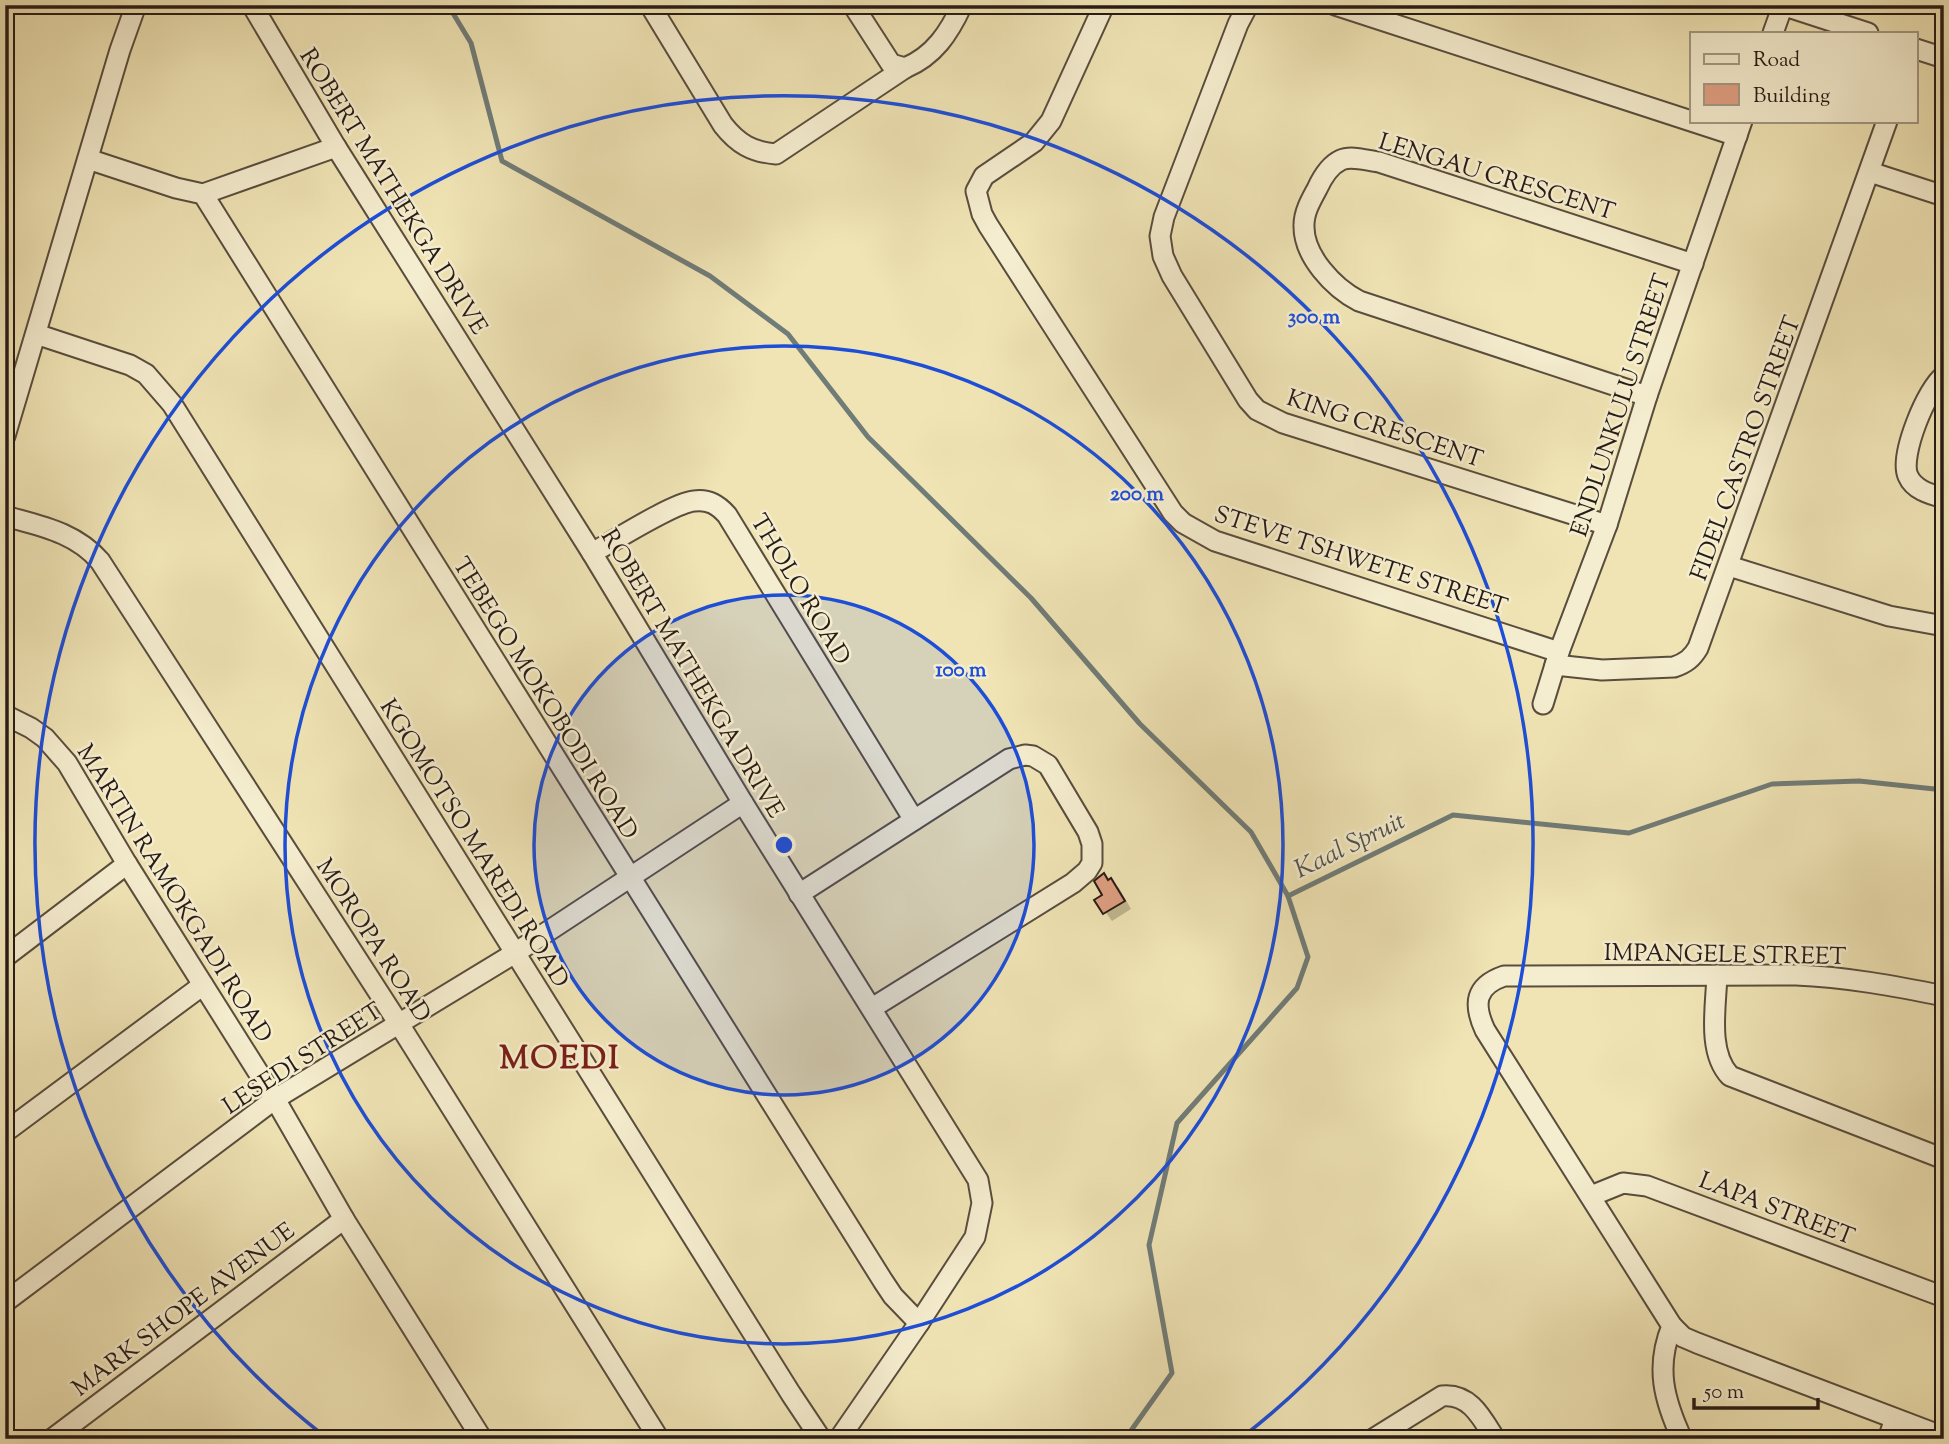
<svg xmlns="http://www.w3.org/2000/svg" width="1949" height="1444" font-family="'Sorts Mill Goudy',serif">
	<rect width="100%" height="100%" fill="#f0e4b5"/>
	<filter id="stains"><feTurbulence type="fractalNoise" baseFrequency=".00286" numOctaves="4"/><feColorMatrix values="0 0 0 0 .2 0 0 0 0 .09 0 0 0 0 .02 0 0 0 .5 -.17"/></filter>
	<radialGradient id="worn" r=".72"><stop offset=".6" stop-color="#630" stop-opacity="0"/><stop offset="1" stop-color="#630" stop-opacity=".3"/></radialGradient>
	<polygon fill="#0003" points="1103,875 1119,888 1131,909 1112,921 1097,900 1104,896"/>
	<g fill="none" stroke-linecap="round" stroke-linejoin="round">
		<g stroke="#707c78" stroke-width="5">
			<polyline points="448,5 471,43 502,161 710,276 788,334 868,437 1031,598 1140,724 1251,832 1288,896"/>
			<polyline points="1125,1439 1172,1373 1149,1245 1177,1123 1297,988 1308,957 1288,896 1453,815 1629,833 1772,784 1859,781 1944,790"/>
		</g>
	</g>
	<polygon fill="#df9f82" stroke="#271b16" stroke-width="2" points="1104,873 1108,880 1111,878 1125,901 1103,914 1094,900 1102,895 1094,881"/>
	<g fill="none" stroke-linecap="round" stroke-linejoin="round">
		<g stroke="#594d3e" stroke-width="23">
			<g id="minor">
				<polyline points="252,5 336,147 592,553 743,803 978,1180 982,1203 975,1237 919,1323 839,1439"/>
				<path d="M650 5 723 125C738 144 752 152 776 154L905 68"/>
				<path d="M853 5 891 64 905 68C934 56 949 33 962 5"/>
				<polyline points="1104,5 1051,121 1034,142 984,176 976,191 982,214 988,225 1173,513 1183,523 1215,541 1559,652"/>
				<polyline points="1248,5 1238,24 1164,217 1160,236 1163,256 1172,276 1248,400 1257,410 1283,423 1607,525"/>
				<polyline points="1335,5 1737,136"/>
				<polyline points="1782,5 1868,33"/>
				<polyline points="1773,33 1783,5"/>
				<polyline points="1916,49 1944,58"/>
				<polyline points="88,159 176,188 203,194 883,1281 893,1296 919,1323"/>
				<polyline points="1870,172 1944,196"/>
				<polyline points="203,194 336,147"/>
				<polyline points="36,334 130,365 146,374 172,404 791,1394 821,1439"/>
				<path d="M1944 376C1927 388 1899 456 1908 476 1914 490 1930 494 1944 498"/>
				<path d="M1647 396 1359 301C1334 288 1303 256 1304 225 1304 212 1311 200 1317 189 1322 178 1330 165 1341 160 1352 155 1368 161 1379 162L1693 264"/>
				<polyline points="5,436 120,50 136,5"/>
				<path d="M5 516C40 526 75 532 100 561L399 1024 659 1439"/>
				<path d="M592 553C614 541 673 503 694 501 709 499 718 505 727 515L914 820"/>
				<polyline points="1729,566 1889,616 1944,626"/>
				<path d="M1555 665 1602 670 1674 667C1686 663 1692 658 1698 648L1887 121"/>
				<polyline points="1543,704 1559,652 1607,525 1647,396 1742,121"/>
				<polyline points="5,715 31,728 45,738 67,763 127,864 275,1099 344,1219 482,1439"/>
				<polyline points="799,894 1009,759 1025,755 1033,756 1048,765 1088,832 1092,844 1092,863 1087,871 1073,883 872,1008"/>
				<polyline points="5,957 127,864"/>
				<path d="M1717 975C1716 1006 1707 1052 1730 1076L1944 1159"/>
				<polyline points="5,1132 203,985"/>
				<polyline points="1591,1196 1623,1183 1647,1186 1944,1297"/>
				<polyline points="5,1302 275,1099 515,953 743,803"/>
				<polyline points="1672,1326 1683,1337 1697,1343 1944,1437"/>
				<polyline points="52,1439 344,1219"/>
				<path d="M1373 1439 1442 1396C1470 1393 1482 1418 1495 1439"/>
				<path d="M1682 1439C1664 1400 1655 1367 1672 1326L1485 1030C1473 1004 1475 986 1504 976L1796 975C1846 977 1895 986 1944 996"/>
				<polyline points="1888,1439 1895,1419"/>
			</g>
		</g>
		<use href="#minor" stroke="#f5edcf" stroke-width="19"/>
	</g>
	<circle cx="784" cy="845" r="250" fill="#1d4ed8" fill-opacity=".12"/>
	<g fill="none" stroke="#1d4ed8" stroke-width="3.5">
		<circle cx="784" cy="845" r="250"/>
		<circle cx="784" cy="845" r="499"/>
		<path d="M323 1435A749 749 0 1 1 1245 1435"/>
	</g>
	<g text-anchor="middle" stroke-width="5" stroke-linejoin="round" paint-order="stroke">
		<g font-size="24" fill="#271b16" stroke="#f5edcf">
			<text transform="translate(1497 176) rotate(17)" y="8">LENGAU CRESCENT</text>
			<text transform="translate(394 191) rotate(58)" y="8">ROBERT MATHEKGA DRIVE</text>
			<text transform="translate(1620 405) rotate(-72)" y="8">ENDLUNKULU STREET</text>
			<text transform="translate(1385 428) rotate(18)" y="8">KING CRESCENT</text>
			<text transform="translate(1745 448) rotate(-70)" y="8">FIDEL CASTRO STREET</text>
			<text transform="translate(1361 560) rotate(18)" y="8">STEVE TSHWETE STREET</text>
			<text transform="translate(801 589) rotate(59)" y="8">THOLO ROAD</text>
			<text transform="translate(693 673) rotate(59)" y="8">ROBERT MATHEKGA DRIVE</text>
			<text transform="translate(546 698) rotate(58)" y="8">TEBEGO MOKOBODI ROAD</text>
			<text transform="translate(475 843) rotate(58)" y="8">KGOMOTSO MAREDI ROAD</text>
			<text transform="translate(175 893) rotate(58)" y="8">MARTIN RAMOKGADI ROAD</text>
			<text transform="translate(374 940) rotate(57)" y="8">MOROPA ROAD</text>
			<text transform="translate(1725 954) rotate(1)" y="8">IMPANGELE STREET</text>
			<text transform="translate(302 1058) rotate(-33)" y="8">LESEDI STREET</text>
			<text transform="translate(1777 1208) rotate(21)" y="8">LAPA STREET</text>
			<text transform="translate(183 1309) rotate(-37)" y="8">MARK SHOPE AVENUE</text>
		</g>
		<g font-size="26" font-style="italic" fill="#51534f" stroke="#f5edcf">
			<text transform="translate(1349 844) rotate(-26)" y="9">Kaal Spruit</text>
		</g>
		<g font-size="32" font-weight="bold" letter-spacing="2" fill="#7a1f14" stroke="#f5edcf">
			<text x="560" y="1068">MOEDI</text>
		</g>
	</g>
	<circle cx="784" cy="845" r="10" fill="#1d4ed8" stroke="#f5edcf" stroke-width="3.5"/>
	<g font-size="21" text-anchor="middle" font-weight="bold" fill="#1d4ed8" stroke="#f5edcf" stroke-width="5" stroke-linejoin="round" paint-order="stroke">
		<text x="1314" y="323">300 m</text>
		<text x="1137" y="500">200 m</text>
		<text x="961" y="676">100 m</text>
	</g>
	<rect width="1949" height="1444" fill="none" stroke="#f0e4b5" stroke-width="28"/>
	<rect x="7" y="7" width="1935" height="1430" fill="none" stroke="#271b16" stroke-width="3.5"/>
	<rect x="14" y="14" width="1921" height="1416" fill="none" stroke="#271b16" stroke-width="2"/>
	<rect x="1690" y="32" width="228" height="91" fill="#f5edcf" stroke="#a39985" stroke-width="2"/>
	<rect x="1704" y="54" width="35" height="10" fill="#f5edcf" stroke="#a39985" stroke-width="2"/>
	<text x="1753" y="66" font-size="21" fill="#271b16">Road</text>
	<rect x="1704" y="84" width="35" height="21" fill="#df9f82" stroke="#a39985" stroke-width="2"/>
	<text x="1753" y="102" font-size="21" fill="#271b16">Building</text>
	<path d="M1694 1398v10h124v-10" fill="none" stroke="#271b16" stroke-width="3.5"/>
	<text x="1704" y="1398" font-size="21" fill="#271b16" stroke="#f5edcf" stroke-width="5" paint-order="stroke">50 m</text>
	<rect width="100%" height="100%" filter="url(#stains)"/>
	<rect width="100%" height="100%" fill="url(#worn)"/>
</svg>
